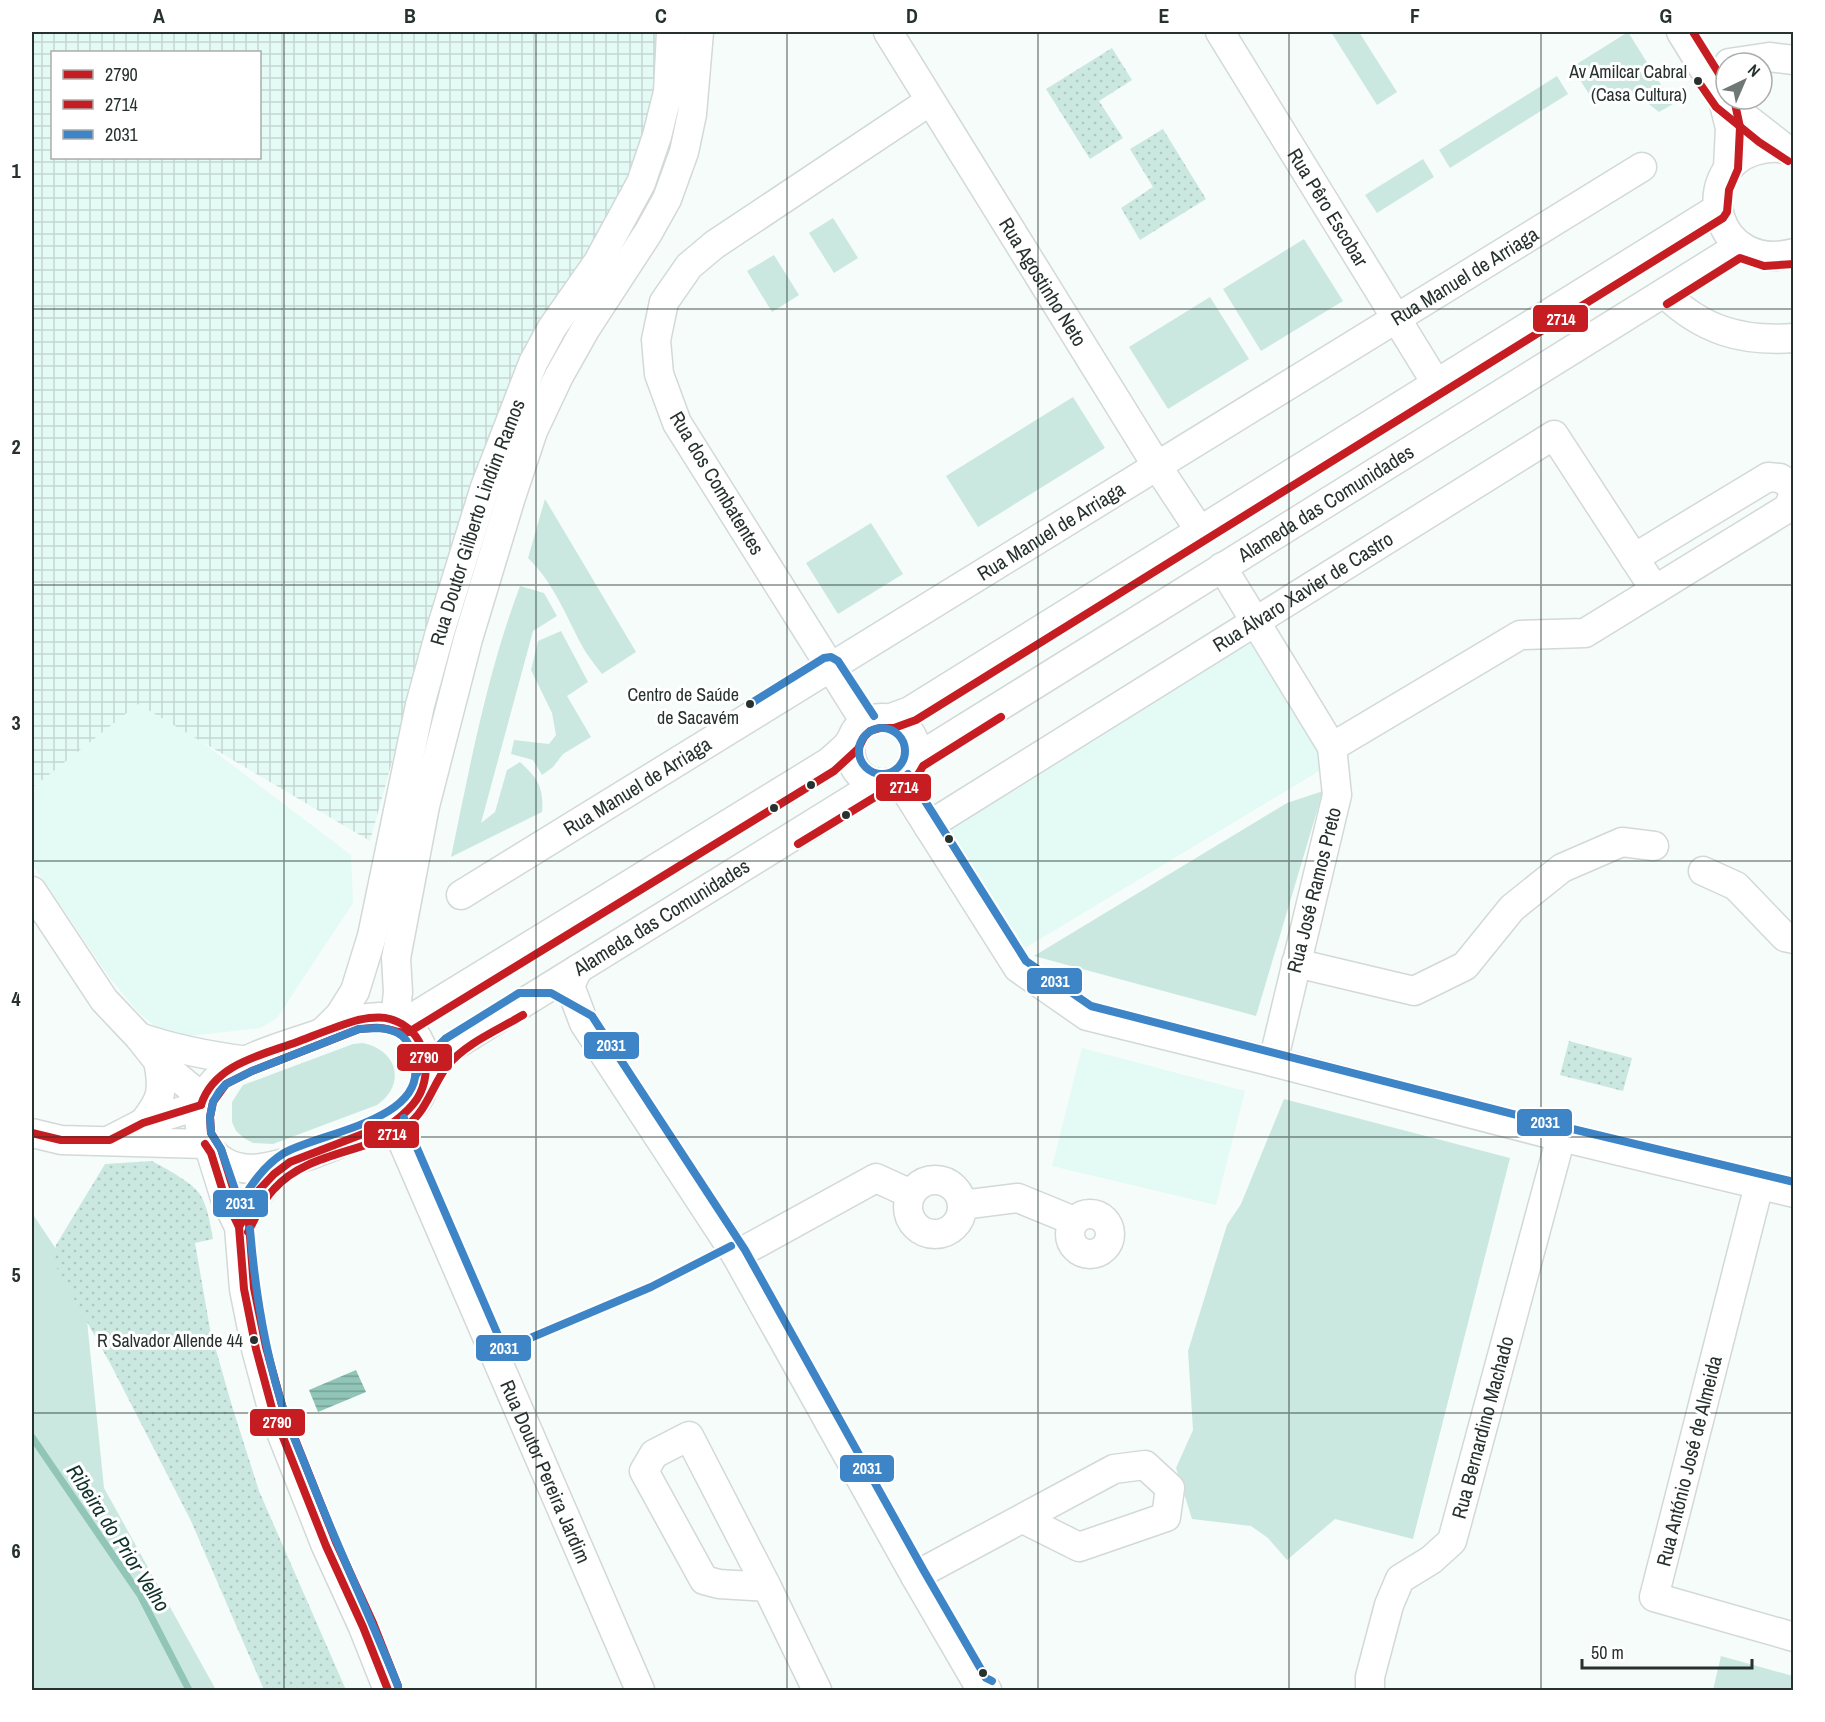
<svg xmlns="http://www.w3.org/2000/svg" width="1825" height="1722" font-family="'Archivo Narrow',sans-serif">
	<defs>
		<pattern id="industrial-grid" width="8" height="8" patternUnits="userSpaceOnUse" patternTransform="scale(1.5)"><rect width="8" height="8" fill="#e4faf4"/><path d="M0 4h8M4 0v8" fill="none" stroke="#c4d7d2"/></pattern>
		<pattern id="park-dots" width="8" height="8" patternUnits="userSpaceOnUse" patternTransform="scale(1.5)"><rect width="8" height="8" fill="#cbe8e0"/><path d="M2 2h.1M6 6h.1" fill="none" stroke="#aec7c0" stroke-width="1.8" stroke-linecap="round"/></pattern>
		<pattern id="water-rules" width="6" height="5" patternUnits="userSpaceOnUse" patternTransform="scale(1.5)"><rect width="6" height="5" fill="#91c5b8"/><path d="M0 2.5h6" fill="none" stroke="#76a196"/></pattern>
	</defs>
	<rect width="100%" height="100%" fill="#f6fcfa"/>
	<g fill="#e4faf4">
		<polygon points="1256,622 1334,762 1010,957 928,826"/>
		<polygon points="136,692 351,855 353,903 277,1018 260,1028 189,1036 158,1029 137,1011 109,977 32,864 32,789"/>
		<polygon points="1082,1048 1245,1091 1216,1205 1052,1166"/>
	</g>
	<path fill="url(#industrial-grid)" fill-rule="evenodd" d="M32 32H662L660 67 628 192 537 326 445 570 370 841 138 704 32 788ZM52 52H260V158H52Z"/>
	<g fill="#cbe8e0">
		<polygon points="1331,32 1359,32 1397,92 1377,105"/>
		<path d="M1628 32 1673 104 1659 112C1632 90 1623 88 1589 94L1572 67Z"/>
		<polygon points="1557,76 1568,94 1450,168 1439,150"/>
		<polygon points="1423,159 1434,177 1377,213 1365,195"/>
		<polygon points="833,218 858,258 834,273 809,233"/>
		<polygon points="1304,239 1343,301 1261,351 1223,289"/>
		<polygon points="774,255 799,295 772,312 747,271"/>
		<polygon points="1210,297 1249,359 1168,409 1129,347"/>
		<polygon points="1073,397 1105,448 978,527 946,476"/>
		<path d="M545 499 636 652 602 674C596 666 590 659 585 651 567 619 555 584 528 558Z"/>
		<polygon points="871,523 903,574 838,614 806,563"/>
		<path d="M520 586 544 593 557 616 533 631 481 823 495 812 507 770 520 762C538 779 544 787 542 812L451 857C470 766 487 673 520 586Z"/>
		<polygon points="561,631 588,682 567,696 591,737 563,754 553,767 542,775 533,760 511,754 514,740 549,744 556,735 552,713 531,670 538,641"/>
		<polygon points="1323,791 1256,1016 1034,956 1287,803"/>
		<path d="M363 1043C397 1050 407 1084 377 1105L273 1144 253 1143 244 1138 236 1131 232 1122V1102L243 1085 353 1044Z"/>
		<polygon points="1284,1099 1510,1158 1413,1539 1335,1519 1287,1560 1268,1538 1251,1526 1192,1519 1176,1468 1193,1430 1188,1351 1227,1225 1241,1204"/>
		<polygon points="32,1213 84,1291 104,1488 216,1690 32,1690"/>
		<polygon points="1721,1656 1793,1676 1792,1690 1713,1690"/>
	</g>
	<g fill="url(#park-dots)">
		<polygon points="1112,48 1132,80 1099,101 1123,138 1090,159 1046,89"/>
		<polygon points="1163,129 1206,199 1140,240 1121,208 1153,187 1130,149"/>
		<polygon points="1569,1041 1632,1058 1623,1091 1560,1075"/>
		<path d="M152 1161C165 1168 191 1182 199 1193 208 1206 210 1224 213 1239L195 1243 210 1329 232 1406 259 1491 346 1690H264L191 1521 111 1365 53 1261 56 1245 105 1164Z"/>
	</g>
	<polygon fill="url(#water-rules)" points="356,1370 366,1392 318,1412 309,1390"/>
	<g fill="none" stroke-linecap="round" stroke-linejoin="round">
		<polyline stroke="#91c5b8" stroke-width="7" points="32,1437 140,1595 189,1690"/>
		<g stroke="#d2d9d7" stroke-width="31">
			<g id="minor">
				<path id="s1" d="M888 32 1157 466 1200 531"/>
				<path id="s2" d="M1220 32 1436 383"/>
				<polyline points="1681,32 1723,100 1730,128 1728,168"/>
				<polyline points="1729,63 1769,57 1794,60"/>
				<polyline points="1723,100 1786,149"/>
				<path d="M1794 152C1781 146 1767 147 1754 151 1690 172 1715 274 1794 253"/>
				<path d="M1664 293C1702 330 1741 342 1794 338"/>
				<polyline points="1222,567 1332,747 1337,795 1273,1062"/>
				<polyline points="891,718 910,711 1717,209"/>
				<polyline points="865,722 677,423 659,374 656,340 664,302 689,266 714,245 930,101"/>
				<polyline points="1332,747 1520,635 1585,633 1788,508 1793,496 1791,485 1780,478 1768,477 1634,558"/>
				<path id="s3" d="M915 759 1739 246"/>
				<polyline points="899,780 1018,968 1087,1016 1273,1062 1561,1137 1794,1193"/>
				<path id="s4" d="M928 826 1554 435 1655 590"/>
				<polyline points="1703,871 1736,886 1785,937 1794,939"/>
				<polyline points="32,891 104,1000 139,1037 158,1061 203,1098"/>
				<path id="s5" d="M461 895 1642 167"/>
				<polyline points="1296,963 1414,991 1465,966 1512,908 1562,868 1622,842 1654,846"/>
				<polyline points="578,969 570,986 584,1023 736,1255 915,1576 979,1686 987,1690"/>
				<path d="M378 1017C386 1018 394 1018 401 1022 425 1036 432 1071 421 1094 415 1106 404 1114 394 1122 354 1137 302 1162 261 1168 207 1176 178 1116 218 1078 238 1059 286 1045 313 1036 327 1031 341 1024 356 1020 363 1018 371 1018 378 1017Z"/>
				<polyline points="395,1019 398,992 396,958 425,806 468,639 511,497 533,431 559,376 586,328 648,233 667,199 684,152 692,114 699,32"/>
				<path d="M404 1023 829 762C835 756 844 750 849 743 852 739 853 734 856 730 865 717 884 715 898 722 907 726 914 737 916 747 920 792 847 801 850 742"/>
				<path id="s6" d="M324 1031 340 1015 355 991 372 936 420 705 440 632 485 487 533 363 552 328 598 262 641 183 657 136 668 92 671 32"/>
				<path d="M139 1037C176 1050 210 1056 248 1061"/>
				<path id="s7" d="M425 1081 440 1059 452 1047 877 784"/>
				<path id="s8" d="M394 1122 640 1690"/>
				<path d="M143 1123C162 1100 164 1090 158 1061"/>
				<polyline points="32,1133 61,1140 205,1144"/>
				<polyline points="112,1139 143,1123 201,1105"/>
				<polyline points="211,1153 225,1198 239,1227 244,1289 256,1349 273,1412 326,1546 363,1627 388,1690"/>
				<circle cx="935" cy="1207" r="27"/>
				<polyline points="1759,1185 1654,1597 1794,1637"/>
				<polyline points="962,1205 1018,1198 1074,1221"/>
				<circle cx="1090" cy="1234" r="20"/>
				<path d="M239 1227C254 1200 262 1183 288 1163"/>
				<polyline points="736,1255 876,1178 911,1194"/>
				<polyline points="915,1576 1114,1469 1145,1465 1170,1488 1166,1517 1079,1547 1023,1519"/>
				<polyline points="767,1587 719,1584 704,1580 644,1471 654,1454 689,1436 767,1587 817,1690"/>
				<path id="s9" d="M1370 1690V1677L1389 1605 1400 1579 1431 1560 1452 1541 1561 1137"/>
			</g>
		</g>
		<use href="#minor" stroke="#fefffe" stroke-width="28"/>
		<g stroke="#fff" stroke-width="12">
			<g id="bus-1">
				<path d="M201 1105C214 1064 262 1055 297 1042 318 1034 337 1026 358 1020 368 1018 380 1016 390 1019 425 1029 435 1070 417 1099 411 1108 403 1115 394 1122L290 1162 274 1174 259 1190 239 1227"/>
				<polyline points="32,1133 61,1140 110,1140 143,1123 201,1105"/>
				<polyline points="205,1144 211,1153 225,1198 239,1227 244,1289 256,1349 273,1412 326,1546 363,1627 388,1690"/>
			</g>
		</g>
		<g stroke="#fff" stroke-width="12">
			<g id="bus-2">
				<polyline points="1693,32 1726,85"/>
				<polyline points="1698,81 1716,107 1759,142 1788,161"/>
				<polyline points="1667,304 1740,258 1764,266 1794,264"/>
				<path d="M798 844 880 794C900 793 914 784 923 766L1001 717"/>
				<path d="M248 1232C256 1217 262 1201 274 1189 308 1151 366 1154 406 1126 427 1111 432 1086 447 1066 466 1043 498 1030 523 1015"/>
				<path d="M398 1686 373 1623 336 1542 283 1409 266 1347 254 1288 249 1224 235 1194 221 1149 211 1133 210 1117 213 1102 226 1084 252 1071 359 1029C366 1029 373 1027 380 1028 390 1028 400 1035 409 1032L834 771 858 749 864 737 870 731 880 728H894L916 720 1723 218 1727 212 1729 190 1738 169 1740 127 1734 99"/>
			</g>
		</g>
		<g stroke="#fff" stroke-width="12">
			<g id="bus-3">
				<polyline points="750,704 824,658 831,657 838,661 874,716"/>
				<circle cx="882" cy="751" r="23"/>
				<polyline points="908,774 1026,961 1091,1006 1564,1127 1794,1182"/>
				<path d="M378 1028C392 1029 405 1033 410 1048 412 1054 414 1060 415 1066 423 1121 319 1133 284 1153 264 1165 251 1184 240 1204L221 1149 211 1133 210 1117 213 1102 219 1092 226 1084 252 1071 359 1029Z"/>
				<polyline points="416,1075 432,1052 445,1039 519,993 551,993 592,1016 745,1250 924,1571 986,1678 992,1681"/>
				<polyline points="404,1118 504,1349 651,1287 731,1246"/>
				<path d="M250 1229C255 1290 264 1349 283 1408 290 1430 300 1451 308 1472 336 1544 369 1614 398 1686"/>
			</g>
		</g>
		<use href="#bus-1" stroke="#c61d23" stroke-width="8"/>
		<use href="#bus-2" stroke="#c61d23" stroke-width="8"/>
		<use href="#bus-3" stroke="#3d85c6" stroke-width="8"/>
	</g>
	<path fill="none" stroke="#27312e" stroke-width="1.5" stroke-opacity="0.55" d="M284 32V1690M536 32V1690M787 32V1690M1038 32V1690M1289 32V1690M1541 32V1690M32 309H1794M32 585H1794M32 861H1794M32 1137H1794M32 1413H1794"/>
	<g fill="#27312e" stroke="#fff" stroke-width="2">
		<circle cx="1698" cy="81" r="5"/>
		<circle cx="750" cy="704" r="5"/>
		<circle cx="811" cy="785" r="5"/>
		<circle cx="774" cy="808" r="5"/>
		<circle cx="846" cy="815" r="5"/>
		<circle cx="949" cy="839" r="5"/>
		<circle cx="254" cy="1340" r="5"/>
		<circle cx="983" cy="1673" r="5"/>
	</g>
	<g text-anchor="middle" stroke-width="6" stroke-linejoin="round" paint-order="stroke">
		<g font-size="18" fill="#27312e" stroke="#fff" text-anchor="end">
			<text x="1687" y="78">Av Amilcar Cabral<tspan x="1687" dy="23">(Casa Cultura)</tspan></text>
			<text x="739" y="701">Centro de Saúde<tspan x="739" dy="23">de Sacavém</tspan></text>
			<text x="243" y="1347">R Salvador Allende 44</text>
		</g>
		<g font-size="20" fill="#27312e" stroke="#fff">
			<text dy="7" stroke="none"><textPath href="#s2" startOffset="206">Rua Pêro Escobar</textPath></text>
			<text dy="7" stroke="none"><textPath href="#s5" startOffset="1179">Rua Manuel de Arriaga</textPath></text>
			<text dy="7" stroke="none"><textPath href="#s1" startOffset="294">Rua Agostinho Neto</textPath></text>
			<text transform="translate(717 483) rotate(59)" y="7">Rua dos Combatentes</text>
			<text dy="7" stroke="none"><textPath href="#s3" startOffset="484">Alameda das Comunidades</textPath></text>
			<text dy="7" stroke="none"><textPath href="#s6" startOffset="536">Rua Doutor Gilberto Lindim Ramos</textPath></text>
			<text dy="7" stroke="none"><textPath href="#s5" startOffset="693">Rua Manuel de Arriaga</textPath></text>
			<text dy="7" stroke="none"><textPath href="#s4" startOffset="442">Rua Álvaro Xavier de Castro</textPath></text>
			<text dy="7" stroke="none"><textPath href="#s5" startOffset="207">Rua Manuel de Arriaga</textPath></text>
			<text transform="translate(1314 890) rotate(-76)" y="7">Rua José Ramos Preto</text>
			<text dy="7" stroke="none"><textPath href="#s7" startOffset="290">Alameda das Comunidades</textPath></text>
			<text dy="7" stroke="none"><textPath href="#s9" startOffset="298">Rua Bernardino Machado</textPath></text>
			<text transform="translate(1689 1461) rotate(-76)" y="7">Rua António José de Almeida</text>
			<text dy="7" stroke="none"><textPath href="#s8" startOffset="381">Rua Doutor Pereira Jardim</textPath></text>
		</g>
		<g font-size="21" font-style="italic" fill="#0f322b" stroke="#fff">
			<text transform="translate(118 1538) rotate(57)" y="7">Ribeira do Prior Velho</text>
		</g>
	</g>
	<g stroke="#fff" stroke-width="2">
		<rect x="1532" y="304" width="57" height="29" rx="6" fill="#c61d23"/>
		<rect x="875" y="773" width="57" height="29" rx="6" fill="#c61d23"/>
		<rect x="1026" y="967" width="57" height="28" rx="6" fill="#3d85c6"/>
		<rect x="583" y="1031" width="57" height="29" rx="6" fill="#3d85c6"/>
		<rect x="396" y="1043" width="57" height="29" rx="6" fill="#c61d23"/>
		<rect x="1516" y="1108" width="57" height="29" rx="6" fill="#3d85c6"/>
		<rect x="363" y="1120" width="57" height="29" rx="6" fill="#c61d23"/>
		<rect x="212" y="1189" width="57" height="29" rx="6" fill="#3d85c6"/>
		<rect x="475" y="1334" width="57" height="28" rx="6" fill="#3d85c6"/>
		<rect x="249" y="1408" width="57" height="29" rx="6" fill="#c61d23"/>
		<rect x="839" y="1454" width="56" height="29" rx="6" fill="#3d85c6"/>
	</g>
	<g font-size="16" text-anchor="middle" font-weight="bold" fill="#fff">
		<text x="1561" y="325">2714</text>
		<text x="904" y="793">2714</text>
		<text x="1055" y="987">2031</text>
		<text x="611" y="1051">2031</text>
		<text x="424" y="1063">2790</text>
		<text x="1545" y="1128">2031</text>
		<text x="392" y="1140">2714</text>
		<text x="240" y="1209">2031</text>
		<text x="504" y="1354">2031</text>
		<text x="277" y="1428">2790</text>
		<text x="867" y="1474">2031</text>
	</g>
	<rect width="1825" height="1722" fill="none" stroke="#ffffff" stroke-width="66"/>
	<rect x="51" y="51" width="210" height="108" fill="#ffffff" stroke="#a9adab" stroke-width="1.5"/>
	<rect x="63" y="70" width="30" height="9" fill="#c61d23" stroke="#a9adab" stroke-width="1.5"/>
	<text x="105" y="81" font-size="18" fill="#27312e">2790</text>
	<rect x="63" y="100" width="30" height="9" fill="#c61d23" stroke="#a9adab" stroke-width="1.5"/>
	<text x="105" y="111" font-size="18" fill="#27312e">2714</text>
	<rect x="63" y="130" width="30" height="9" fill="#3d85c6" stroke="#a9adab" stroke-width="1.5"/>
	<text x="105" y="141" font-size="18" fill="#27312e">2031</text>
	<g transform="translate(1744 81) rotate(44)"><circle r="28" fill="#ffffff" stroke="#a9adab" stroke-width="1.5"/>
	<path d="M0-4.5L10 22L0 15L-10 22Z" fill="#6f7875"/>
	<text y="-9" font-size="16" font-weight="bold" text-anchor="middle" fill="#27312e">N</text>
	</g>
	<path d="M1582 1659v9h170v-9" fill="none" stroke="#27312e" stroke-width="3"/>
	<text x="1591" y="1659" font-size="18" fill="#27312e" stroke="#ffffff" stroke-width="4.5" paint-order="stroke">50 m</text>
	<rect x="33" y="33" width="1759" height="1656" fill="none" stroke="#27312e" stroke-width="2"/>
	<g font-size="20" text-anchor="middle" font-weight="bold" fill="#27312e">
		<text x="159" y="23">A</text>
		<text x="410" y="23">B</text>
		<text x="661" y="23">C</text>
		<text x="912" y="23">D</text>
		<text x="1164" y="23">E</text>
		<text x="1415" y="23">F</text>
		<text x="1666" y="23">G</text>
		<text x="16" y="178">1</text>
		<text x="16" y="454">2</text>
		<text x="16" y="730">3</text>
		<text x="16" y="1006">4</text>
		<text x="16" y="1282">5</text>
		<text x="16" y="1558">6</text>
	</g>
</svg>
